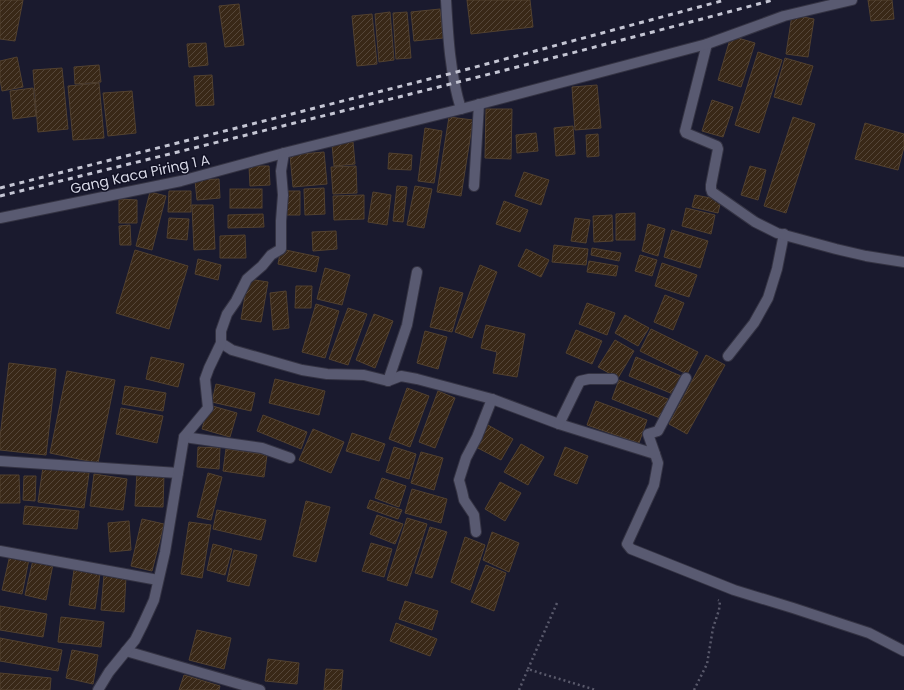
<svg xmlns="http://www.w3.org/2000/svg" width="904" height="690" font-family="Poppins,sans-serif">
	<defs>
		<pattern id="building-hatch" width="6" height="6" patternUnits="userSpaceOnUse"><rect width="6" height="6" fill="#392817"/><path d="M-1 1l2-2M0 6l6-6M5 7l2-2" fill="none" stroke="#554639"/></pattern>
	</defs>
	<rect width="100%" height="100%" fill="#1a1a2e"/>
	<g fill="url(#building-hatch)" stroke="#52412f">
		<polygon points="0,0 23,0 15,41 0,39"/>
		<polygon points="467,0 530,0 533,27 471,34"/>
		<polygon points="868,0 892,0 894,19 871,21"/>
		<polygon points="239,4 244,45 225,47 219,6"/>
		<polygon points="440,9 443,38 414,41 411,12"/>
		<polygon points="390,12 394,60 379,62 375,14"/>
		<polygon points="407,12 411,58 396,59 393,13"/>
		<polygon points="372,14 377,64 357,66 352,16"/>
		<polygon points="792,15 814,19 808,57 786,54"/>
		<polygon points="731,36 755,43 741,87 718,80"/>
		<polygon points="206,43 208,65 189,67 187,44"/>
		<polygon points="758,52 782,60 759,133 735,125"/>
		<polygon points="17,57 23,87 2,91 0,79 0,61"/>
		<polygon points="785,58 813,66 801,105 774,97"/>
		<polygon points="99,65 101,82 75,84 74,67"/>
		<polygon points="62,68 68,129 38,132 33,70"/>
		<polygon points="212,75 214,105 196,106 194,76"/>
		<polygon points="99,83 104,138 73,140 68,86"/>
		<polygon points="597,85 601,128 575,130 572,87"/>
		<polygon points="33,88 36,116 13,119 10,91"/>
		<polygon points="132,91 136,133 108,136 103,93"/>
		<polygon points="712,100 733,107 723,137 702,131"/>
		<polygon points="486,109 512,109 511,159 485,158"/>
		<polygon points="449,117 473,120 461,196 437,192"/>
		<polygon points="793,117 815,124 786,213 764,206"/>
		<polygon points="865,123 904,134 904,147 898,170 855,159"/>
		<polygon points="573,126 575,154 556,156 554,128"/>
		<polygon points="425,128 442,131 434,183 418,181"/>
		<polygon points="536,133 538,151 517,153 516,135"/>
		<polygon points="598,134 599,156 587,157 586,135"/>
		<polygon points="353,142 355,164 334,166 332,144"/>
		<polygon points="324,152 327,184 293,187 290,155"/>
		<polygon points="389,153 412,155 411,170 388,169"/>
		<polygon points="249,166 269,166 270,185 250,186"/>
		<polygon points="356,166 357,193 333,194 331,167"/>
		<polygon points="750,166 766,170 758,200 741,195"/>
		<polygon points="524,172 549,180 541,205 515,196"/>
		<polygon points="219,179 220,198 197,200 195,180"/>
		<polygon points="397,186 407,187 403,222 393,221"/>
		<polygon points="415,186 432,189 424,228 407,225"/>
		<polygon points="324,188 325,214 305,215 304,189"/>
		<rect x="230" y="189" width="32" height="19"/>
		<polygon points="169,191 191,191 191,212 168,212"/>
		<polygon points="286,191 300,191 300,215 285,215"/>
		<polygon points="150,192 166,196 152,250 136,246"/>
		<polygon points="373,192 391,195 387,225 368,222"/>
		<polygon points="364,195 364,219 334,220 333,196"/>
		<polygon points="695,195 721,200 718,213 692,207"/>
		<polygon points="119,199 137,200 137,223 119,223"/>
		<polygon points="504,201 528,210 520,232 496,224"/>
		<polygon points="192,205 213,205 215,249 194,250"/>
		<polygon points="686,208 715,215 711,234 682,226"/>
		<polygon points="635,213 635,240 616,240 616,214"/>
		<polygon points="263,214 264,227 228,228 228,215"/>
		<polygon points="612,215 613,241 594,242 593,216"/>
		<polygon points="169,218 189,219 187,240 167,238"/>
		<polygon points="575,218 590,220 586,243 571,241"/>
		<polygon points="648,224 665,229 658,256 642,251"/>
		<polygon points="130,225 131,245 120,245 119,226"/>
		<polygon points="672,230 708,241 700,268 664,257"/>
		<polygon points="336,231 337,249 313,251 312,232"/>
		<polygon points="245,235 246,258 220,258 220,236"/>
		<polygon points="554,245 588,249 586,265 552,262"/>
		<polygon points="592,248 621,253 619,261 591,255"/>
		<polygon points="281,249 319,257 316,272 278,264"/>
		<polygon points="526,249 549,260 541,277 518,266"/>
		<polygon points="135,250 188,266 169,329 116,313"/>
		<polygon points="640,255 657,260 652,276 635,271"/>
		<polygon points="198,259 221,265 218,280 195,274"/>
		<polygon points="589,261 618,266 616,276 587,272"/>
		<polygon points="662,263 697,275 689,297 655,286"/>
		<polygon points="480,265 497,272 472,338 455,332"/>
		<polygon points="325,268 350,275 342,305 317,299"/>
		<polygon points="248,279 268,282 261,322 241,319"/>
		<polygon points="296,286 312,286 311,308 295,308"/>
		<polygon points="440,287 463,293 452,332 430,327"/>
		<polygon points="286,291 289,328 273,330 270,293"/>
		<polygon points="665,295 684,303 673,330 654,322"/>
		<polygon points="587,303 615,313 607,335 579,324"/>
		<polygon points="316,304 339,311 325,358 302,352"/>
		<polygon points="348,308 367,314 348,365 329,359"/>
		<polygon points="374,314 393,321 375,368 356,360"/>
		<polygon points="625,315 649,328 638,346 615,333"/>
		<polygon points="486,325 525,334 517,377 493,373 497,352 481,348"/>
		<polygon points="651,329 698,352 687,374 640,351"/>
		<polygon points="576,330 602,341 592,364 566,353"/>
		<polygon points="425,331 447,337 438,369 417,363"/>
		<polygon points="615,340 634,351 618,378 598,367"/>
		<polygon points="706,355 725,365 687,434 669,424"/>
		<polygon points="151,357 184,364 178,387 146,379"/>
		<polygon points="636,357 681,376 673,394 629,376"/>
		<polygon points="9,363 56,369 46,455 0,450 0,437"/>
		<polygon points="67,371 115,380 98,463 50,453"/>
		<polygon points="275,379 325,391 319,415 269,403"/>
		<polygon points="619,380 668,399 660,418 612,399"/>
		<polygon points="216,384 255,393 251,411 212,402"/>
		<polygon points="125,386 166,393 163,411 122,404"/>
		<polygon points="407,388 429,396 410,447 389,439"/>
		<polygon points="438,391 455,398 435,448 419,442"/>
		<polygon points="596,401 647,420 639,443 587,425"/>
		<polygon points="209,405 237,413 230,437 202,429"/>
		<polygon points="121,408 163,416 157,443 116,434"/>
		<polygon points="263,415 307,432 301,449 257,431"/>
		<polygon points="486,424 513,439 501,460 474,446"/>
		<polygon points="313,429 344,442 331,473 299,460"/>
		<polygon points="352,433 385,444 379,461 346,451"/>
		<polygon points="521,444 544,457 528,485 504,472"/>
		<polygon points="198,447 220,448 219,469 197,467"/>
		<polygon points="394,447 416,454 409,479 386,472"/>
		<polygon points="565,447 588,456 577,484 554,475"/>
		<polygon points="226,449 267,455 264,477 223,471"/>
		<polygon points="421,452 443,458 434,490 411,483"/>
		<polygon points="43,467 89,473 84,508 38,502"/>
		<polygon points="137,473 164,474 163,507 135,506"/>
		<polygon points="208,473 222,477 211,520 197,517"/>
		<polygon points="94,474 127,479 123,510 90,506"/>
		<polygon points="0,475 19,475 20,503 0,503"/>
		<polygon points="24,476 36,476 35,501 23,500"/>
		<polygon points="382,478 406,486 399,507 375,498"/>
		<polygon points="500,482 521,493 505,521 485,509"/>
		<polygon points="412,489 447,499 441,523 405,513"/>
		<polygon points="370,500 402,510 398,519 367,508"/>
		<polygon points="306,501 330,507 316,562 293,556"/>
		<polygon points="25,506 79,511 77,529 23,524"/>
		<polygon points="217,510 266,520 261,540 213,529"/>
		<polygon points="377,515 403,524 395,544 370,534"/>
		<polygon points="407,518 427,524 407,586 387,580"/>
		<polygon points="142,519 164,524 152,571 131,566"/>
		<polygon points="129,521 131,550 110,552 108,523"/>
		<polygon points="189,522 211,525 202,578 181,574"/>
		<polygon points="430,527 447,532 432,578 415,573"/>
		<polygon points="492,532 519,543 509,572 483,560"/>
		<polygon points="465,537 485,545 470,590 451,582"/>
		<polygon points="371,543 392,549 384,577 362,571"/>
		<polygon points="213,544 232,549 225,575 207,570"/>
		<polygon points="234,550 257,555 249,586 227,581"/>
		<polygon points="10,555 29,559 22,594 2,590"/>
		<polygon points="33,560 53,564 46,600 25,595"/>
		<polygon points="486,565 506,573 494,611 471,602"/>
		<polygon points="74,570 100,573 95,609 69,605"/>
		<polygon points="104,575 126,577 124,612 101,610"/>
		<polygon points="405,601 438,611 432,630 399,619"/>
		<polygon points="0,606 47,614 43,637 0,630"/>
		<polygon points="61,617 104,622 101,647 58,642"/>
		<polygon points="396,623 437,639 430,656 390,641"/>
		<polygon points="197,630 231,638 224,669 189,660"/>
		<polygon points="0,638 62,650 58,671 0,661"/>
		<polygon points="72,650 98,655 93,684 66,678"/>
		<polygon points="268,659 299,663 297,684 265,681"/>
		<polygon points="326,669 343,670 341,690 324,690"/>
		<polygon points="0,673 51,678 50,690 0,690"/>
		<polygon points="184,675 220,686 219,690 179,690"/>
	</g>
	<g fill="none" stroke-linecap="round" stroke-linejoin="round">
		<g stroke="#343343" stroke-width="12">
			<polyline id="service" points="728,356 754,323 768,298 777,269 784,234"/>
		</g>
		<g stroke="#343343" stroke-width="12">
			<g id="minor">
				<path d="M446 0C448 36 450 74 461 109"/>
				<polyline points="707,44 685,131 686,133 717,146 718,149 711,185 711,189 712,192 755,222 777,233 836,249 866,256 904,262"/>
				<polyline points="474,186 479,104"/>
				<polyline points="0,218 181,181 284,153 461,109 707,44 784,16 852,0"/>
				<polyline points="221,343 232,350 302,370 327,374 364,375 388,381 401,376 417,379 492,399 559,424 655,454 658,463 654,485 627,544 631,549 734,590 793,608 869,633 904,651"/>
				<polyline points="388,381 407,325 417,272"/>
				<polyline points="559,424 580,381 589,379 613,379"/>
				<polyline points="184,437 262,448 290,458"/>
				<polyline points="655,454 648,434 658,431 686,378"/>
				<polyline points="0,461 178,473"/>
				<polyline points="476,532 474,515 464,500 462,491 459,480 466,458 477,437 492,399"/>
				<polyline points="0,551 158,580"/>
				<polyline points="126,651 260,690"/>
				<polyline points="98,690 109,672 135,640 143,624 154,600 165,552 184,437 208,408 205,379 209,368 221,343 221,331 227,314 236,301 247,279 262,266 271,255 281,249 281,221 283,195 281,171 284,153"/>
			</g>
		</g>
		<g stroke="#59596b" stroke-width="2.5" stroke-dasharray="2 3" stroke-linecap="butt">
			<polyline points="528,669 557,603"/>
			<polyline points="519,690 528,669 543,674 596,690"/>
			<polyline points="694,690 707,664 713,628 719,610 720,601 718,600"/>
		</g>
		<use href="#service" stroke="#595a71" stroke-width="10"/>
		<use href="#minor" stroke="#595a71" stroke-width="10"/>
		<g stroke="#c4c5d3" stroke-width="3" stroke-dasharray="5 5" stroke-linecap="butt">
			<polyline points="0,188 453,73 725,0"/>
			<path d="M0 196C258 132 517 69 773 0"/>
		</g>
	</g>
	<g text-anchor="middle" stroke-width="3" stroke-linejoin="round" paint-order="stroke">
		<g font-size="14" fill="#d7d8e6" stroke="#111124">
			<text transform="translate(140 174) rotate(-12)" y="5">Gang Kaca Piring 1 A</text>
		</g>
	</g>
</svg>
